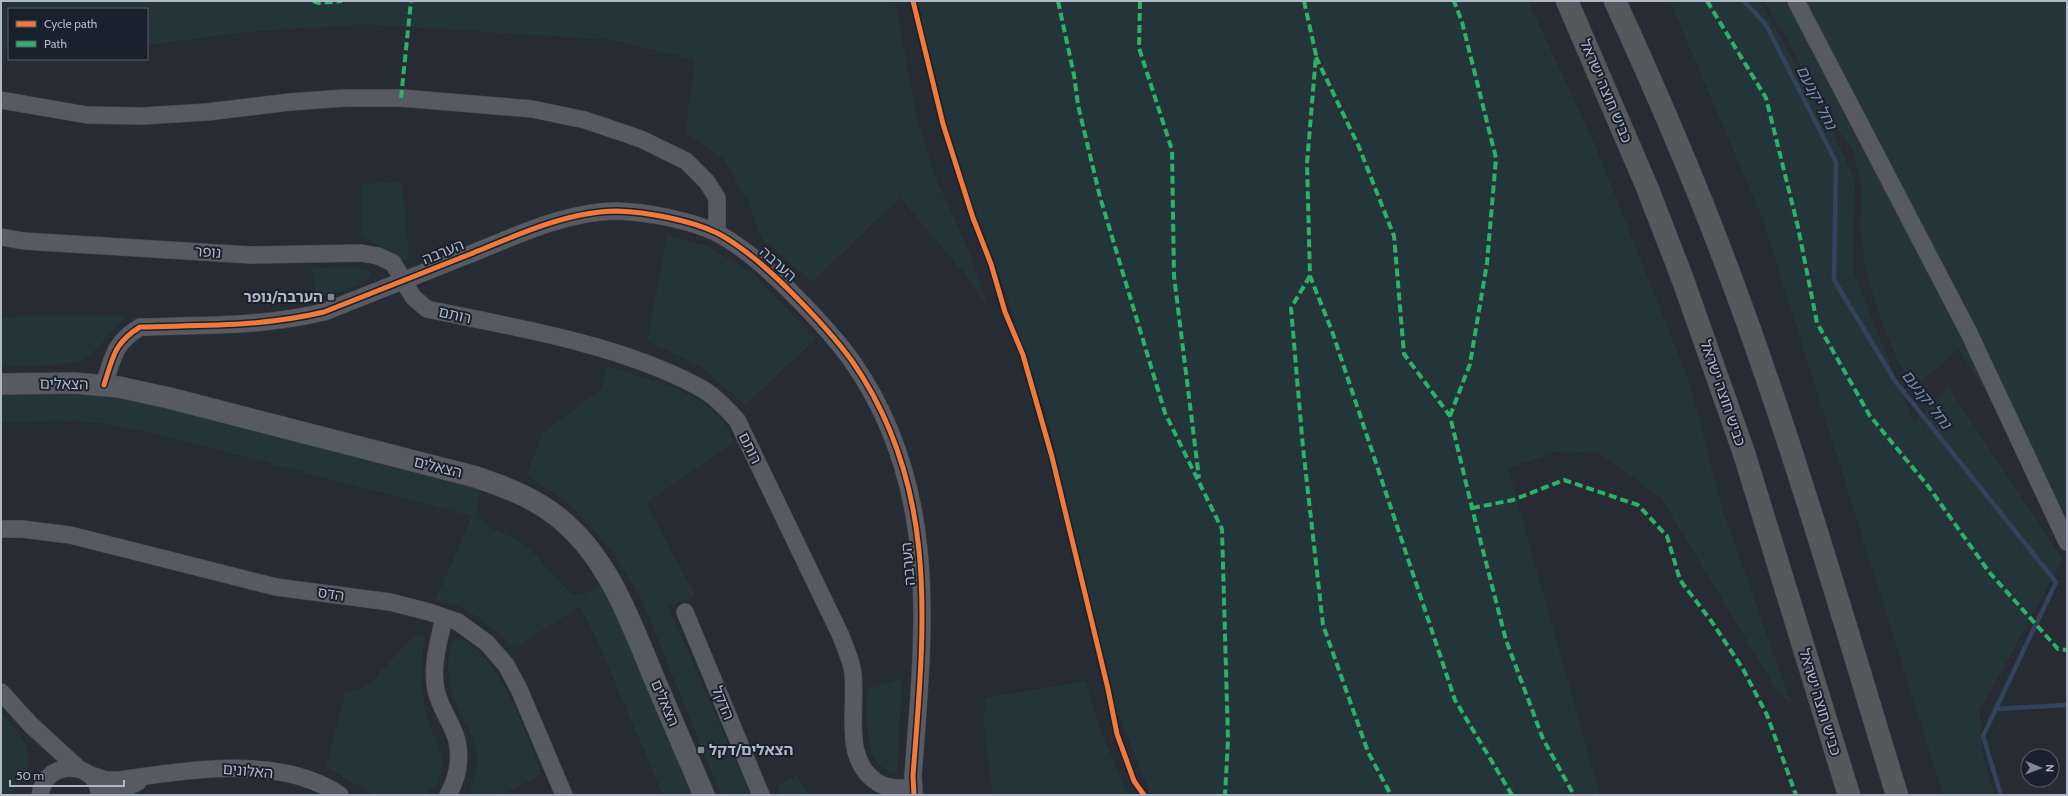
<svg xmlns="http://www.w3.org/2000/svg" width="2068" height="796" font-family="Cabin,'Noto Sans Hebrew',sans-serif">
	<rect width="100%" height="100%" fill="#272b33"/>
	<g fill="#243539">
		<polygon points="1,1 895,1 918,122 936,179 971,256 990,313 970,280 900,198 812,282 761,238 748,201 724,160 685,133 695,60 613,40 361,24 246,32 147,45 147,9 9,9 9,42 7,42 1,77"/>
		<polygon points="918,1 1528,1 1596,147 1691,387 1722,508 1791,703 1778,692 1661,498 1599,453 1557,452 1508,468 1600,795 1151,795 1108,689 1048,419 1020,348 1014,317 1002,281 957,162 943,115"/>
		<polygon points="1670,1 1760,1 1834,133 1855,181 1853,271 1914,424 1948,386 2063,559 1980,710 1982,750 1994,795 1943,795 1763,220"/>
		<polygon points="1764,1 2067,1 2067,515 1958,349 1938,369 1914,386 1900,365 1880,319 1866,271 1860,228 1861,185 1854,152 1817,100 1788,40"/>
		<polygon points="402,182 409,259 398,261 386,250 361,235 361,184"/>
		<polygon points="667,236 708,246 753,274 816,339 745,405 701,367 647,341"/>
		<path d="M313 268 368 269 371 275C357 289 334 294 316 298Z"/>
		<polygon points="126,316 101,344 84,360 56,365 1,367 1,317"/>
		<path d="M607 366C646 379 696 388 723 421 728 427 731 436 734 443L646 503 695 596 668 607 751 795H721L642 600 617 559 591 527 573 508 527 474 543 433 601 389Z"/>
		<path d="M73 393 118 397 167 408 481 489C478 501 475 509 481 519 488 530 505 533 516 539 540 553 552 579 574 595L587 593 601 586 623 631 692 795H663L598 642 580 606 514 649C499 631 478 615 457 606 450 604 442 603 435 601L472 516 161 435 99 423 73 421 1 422V394Z"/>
		<polygon points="420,634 424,638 422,686 425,711 444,764 438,784 424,795 374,795 326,767 345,693 360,689 369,684 413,637"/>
		<path d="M460 639C503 656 525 735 542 775L501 795H469C474 781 478 768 477 753 474 737 466 724 459 710 448 689 445 665 452 641Z"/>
		<path d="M902 678 897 773C861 768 868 717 867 689Z"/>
		<polygon points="1085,681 1102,734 1128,795 992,795 984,722 986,698"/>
		<path d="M1 712C27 741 44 764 9 795H1Z"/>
		<polygon points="797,775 807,795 781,795 777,786"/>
	</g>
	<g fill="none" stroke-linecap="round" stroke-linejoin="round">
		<g stroke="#34435c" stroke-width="4.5">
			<polyline points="1744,1 1766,25 1836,162 1834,280 1895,381 2056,582 1983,736 2001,795"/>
			<polyline points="1996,709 2067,705"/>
		</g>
		<g stroke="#43464d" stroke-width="18">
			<g id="minor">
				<polyline points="1796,1 1969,333 2067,542"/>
				<polyline points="1,100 87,115 143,116 207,112 290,102 345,98 401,98 532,109 585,120 641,139 686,161 707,182 717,198 717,233"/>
				<path d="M1 237 24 241 250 255 361 253 378 256 393 263 413 297 427 309C513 327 618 344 695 385 712 393 725 407 737 420L841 636C845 648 852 661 853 674 857 710 841 762 880 784 889 789 904 788 914 788"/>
				<path d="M104 385C113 357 114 343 140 327 206 325 260 327 324 312 374 292 424 272 473 253 517 235 569 211 617 211 647 212 690 220 717 233 744 247 769 270 790 291 812 313 834 336 852 361 941 489 924 630 913 776L914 795"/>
				<polyline points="1,529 22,529 70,535 276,587 390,602 429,612 458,622 487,643 506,665 519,689 564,795"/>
				<polyline points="685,612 761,795"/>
				<path d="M444 617C439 641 431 666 436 690 440 709 453 724 457 741 461 760 457 779 448 795"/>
				<polyline points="1,692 31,725 79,769"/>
				<path d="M88 774 106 780H118C186 771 278 753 340 795"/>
				<path d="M40 795C46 756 100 763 99 795"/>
				<polyline points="112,795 138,782"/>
			</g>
		</g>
		<g stroke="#43464d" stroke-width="22">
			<path id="tertiary" d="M1 384 74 383 119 387 169 398 476 477C508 488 540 500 566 524 610 563 632 625 654 678 671 717 687 756 704 795"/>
		</g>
		<g stroke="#44474f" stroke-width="23">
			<g id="motorway">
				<polyline points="1567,1 1647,187 1683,280 1744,453 1849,795"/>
				<path d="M1615 1C1658 95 1699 190 1734 286 1796 453 1845 625 1897 795"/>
			</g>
		</g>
		<use href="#minor" stroke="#575a62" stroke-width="17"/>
		<use href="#tertiary" stroke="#575a62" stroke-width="21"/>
		<use href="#motorway" stroke="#56595c" stroke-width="22"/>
		<g stroke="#2db169" stroke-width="4" stroke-dasharray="8 4" stroke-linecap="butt">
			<polyline points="313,1 319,3 342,1"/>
			<polyline points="1058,1 1074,75 1078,105 1100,197 1165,413 1222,529 1228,740 1225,795"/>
			<polyline points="1140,1 1139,48 1172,150 1174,276 1199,478"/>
			<polyline points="1304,1 1316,55 1307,163 1310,276 1332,331 1455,700 1512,795"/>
			<polyline points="1707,1 1766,98 1798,227 1817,323 1870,416 1928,486 1989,572 2058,649 2067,650"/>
			<polyline points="1316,57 1359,147 1394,236 1404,354 1450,416 1472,508 1506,640 1543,739 1574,795"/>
			<polyline points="401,98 411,1"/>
			<polyline points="1310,276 1291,308 1303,448 1323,625 1368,752 1391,795"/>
			<polyline points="1450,416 1470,364 1487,263 1496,158 1462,22 1454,1"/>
			<polyline points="1472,508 1513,500 1564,480 1638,505 1667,536 1680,580 1712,622 1743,669 1767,715 1796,795"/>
		</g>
		<g stroke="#1a212e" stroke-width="8">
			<g id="cycleway">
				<polyline points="913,1 943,124 973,218 991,264 1005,312 1023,355 1052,457 1108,689 1117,734 1134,781 1144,795"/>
				<path d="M104 385C113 357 114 343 140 327 206 325 260 327 324 312 374 292 424 272 473 253 517 235 569 211 617 211 647 212 690 220 717 233 744 247 769 270 790 291 812 313 834 336 852 361 941 489 924 630 913 776L914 795"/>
			</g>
		</g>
		<use href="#cycleway" stroke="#f17a3a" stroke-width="5"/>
	</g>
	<g fill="#808693" stroke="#1a212e" stroke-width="1.5">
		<rect x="327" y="293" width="8" height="8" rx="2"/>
		<rect x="697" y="746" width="8" height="8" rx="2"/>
	</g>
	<g text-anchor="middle" stroke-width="4" stroke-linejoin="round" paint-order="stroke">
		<g font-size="15" fill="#b0b7c6" stroke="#1a212e">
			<text transform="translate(1606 91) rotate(67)" y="5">כביש חוצה ישראל</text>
			<text transform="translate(208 252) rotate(4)" y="5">נופר</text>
			<text transform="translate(443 252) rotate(-22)" y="5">הערבה</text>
			<text transform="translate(778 264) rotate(42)" y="5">הערבה</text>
			<text transform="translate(455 315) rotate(13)" y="5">רותם</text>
			<text transform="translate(64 384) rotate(1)" y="5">הצאלים</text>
			<text transform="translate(1723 393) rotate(71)" y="5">כביש חוצה ישראל</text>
			<text transform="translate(750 448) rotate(64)" y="5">רותם</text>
			<text transform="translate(438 467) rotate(14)" y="5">הצאלים</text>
			<text transform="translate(908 564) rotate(-95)" y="5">הערבה</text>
			<text transform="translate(331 594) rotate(8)" y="5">הדס</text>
			<text transform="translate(1820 702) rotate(73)" y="5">כביש חוצה ישראל</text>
			<text transform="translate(665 703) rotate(67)" y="5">הצאלים</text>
			<text transform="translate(723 703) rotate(68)" y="5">הדקל</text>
			<text transform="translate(248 771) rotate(5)" y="5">האלונים</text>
		</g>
		<g font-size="15" font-weight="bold" fill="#b0b7c6" stroke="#1a212e" text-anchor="end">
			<text x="323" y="302">הערבה/נופר</text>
			<text x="709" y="755" text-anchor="start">הצאלים/דקל</text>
		</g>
		<g font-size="16" font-style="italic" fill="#788cad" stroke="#1a212e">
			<text transform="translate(1817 97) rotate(63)" y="6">נחל יקנעם</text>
			<text transform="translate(1927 399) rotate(52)" y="6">נחל יקנעם</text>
		</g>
	</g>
	<rect width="2068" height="796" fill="none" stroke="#b0b7c6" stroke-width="4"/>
	<rect x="8" y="8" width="140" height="52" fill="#1a212e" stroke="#565d6b"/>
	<rect x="16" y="21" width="20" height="6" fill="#f17a3a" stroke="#565d6b"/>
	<text x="44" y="28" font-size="12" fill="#b0b7c6">Cycle path</text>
	<rect x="16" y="41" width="20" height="6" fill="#2db169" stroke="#565d6b"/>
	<text x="44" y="48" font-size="12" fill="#b0b7c6">Path</text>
	<g transform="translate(2040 768) rotate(91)"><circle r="19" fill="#1a212e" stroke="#565d6b"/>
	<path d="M0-3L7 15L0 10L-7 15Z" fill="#808693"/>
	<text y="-6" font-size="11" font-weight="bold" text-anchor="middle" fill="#b0b7c6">N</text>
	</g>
	<path d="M10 780v6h114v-6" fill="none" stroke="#b0b7c6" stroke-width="2"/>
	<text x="16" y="780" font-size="12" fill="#b0b7c6" stroke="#1a212e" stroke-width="3" paint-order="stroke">50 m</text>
</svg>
